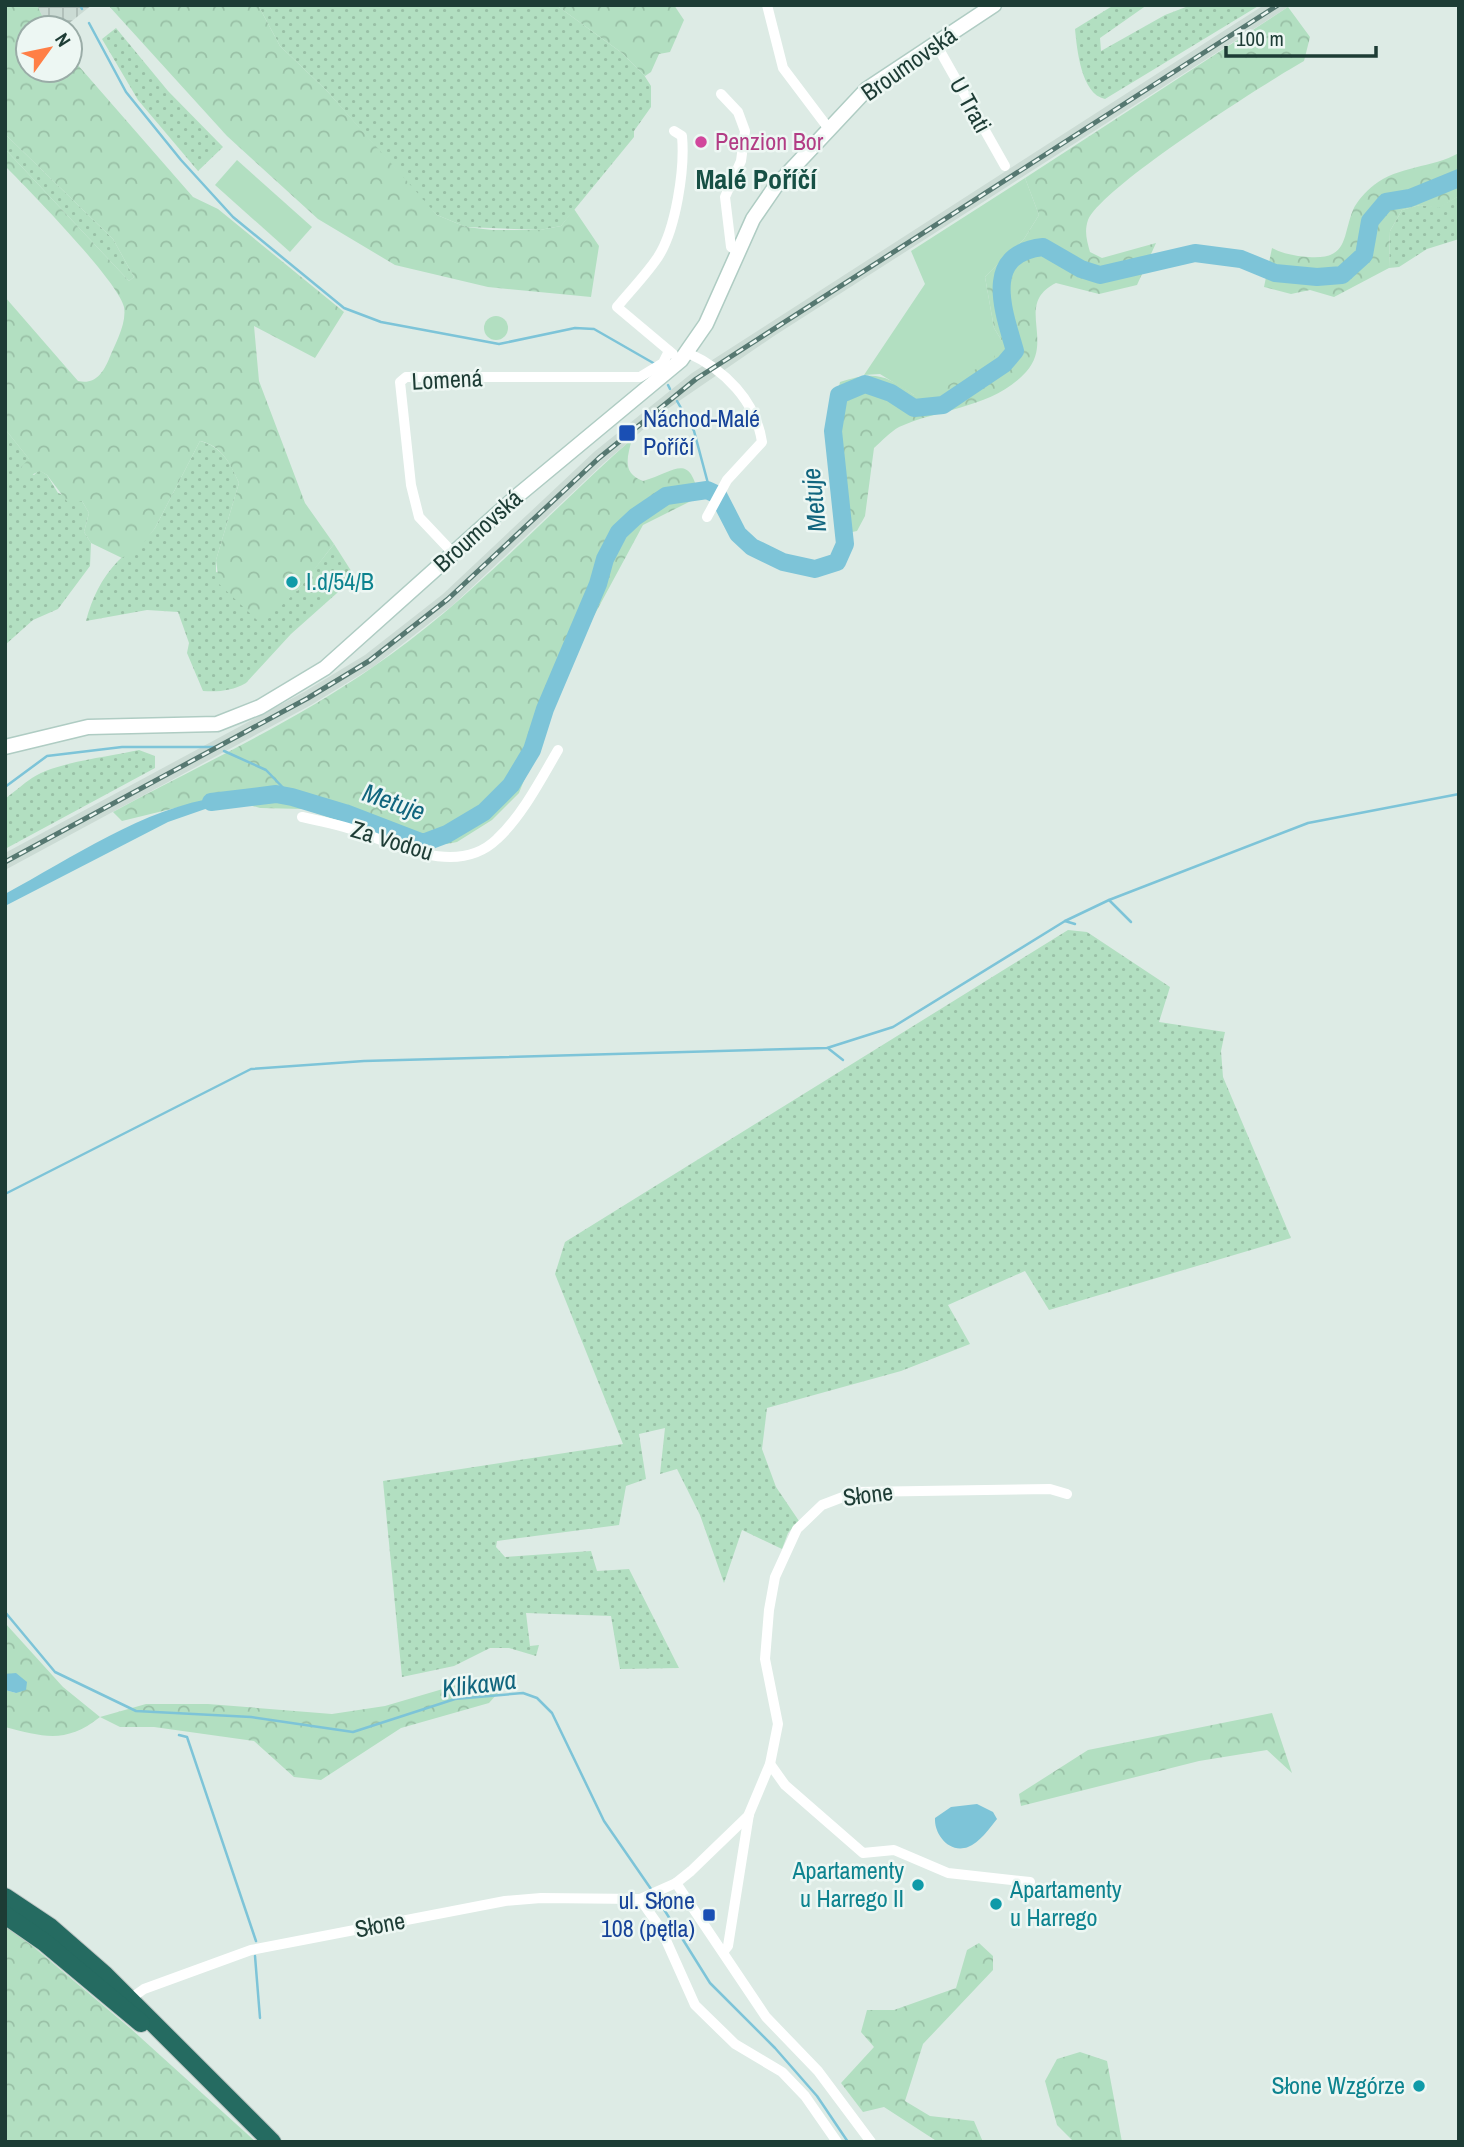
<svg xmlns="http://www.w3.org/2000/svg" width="1464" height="2147" font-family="'Archivo Narrow',sans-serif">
	<defs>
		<pattern id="industrial-grid" width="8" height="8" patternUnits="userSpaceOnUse" patternTransform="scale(1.75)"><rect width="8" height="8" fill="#cbdbd4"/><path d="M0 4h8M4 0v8" fill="none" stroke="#aebdb7"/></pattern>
		<pattern id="grass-dots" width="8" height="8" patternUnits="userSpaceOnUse" patternTransform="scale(1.75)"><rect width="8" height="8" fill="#b2dfc1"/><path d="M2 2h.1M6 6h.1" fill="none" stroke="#99c0a6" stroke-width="1.8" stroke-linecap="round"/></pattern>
		<pattern id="forest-crowns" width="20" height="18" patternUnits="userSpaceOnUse" patternTransform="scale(1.75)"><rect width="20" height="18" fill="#b2dfc1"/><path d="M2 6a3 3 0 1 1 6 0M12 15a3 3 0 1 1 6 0" fill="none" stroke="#99c0a6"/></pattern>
	</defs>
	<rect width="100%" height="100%" fill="#ddebe5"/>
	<polygon fill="#cbdbd4" points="1264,5 1291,5 774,336 666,410 604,463 453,605 373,667 311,705 5,870 5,853 304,692 365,655 443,594 594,452 692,373"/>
	<polygon fill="url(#industrial-grid)" points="37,5 92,5 63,28 48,28"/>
	<g fill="url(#grass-dots)">
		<polygon points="258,5 556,5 622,53 644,75 651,86 651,107 634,131 634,137 561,226 540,230 466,227 437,215 425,203 327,91 280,46"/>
		<path d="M1114 5H1147L1100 38 1101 51 1165 15 1191 5H1260L1105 99C1081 94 1077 49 1075 29Z"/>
		<polygon points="116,28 168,91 223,147 198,171 138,100 102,39"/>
		<polygon points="5,134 113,239 134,277 129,281 5,149"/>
		<polygon points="1459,196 1459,239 1427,249 1399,267 1389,268 1390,231 1402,210 1420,205 1439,207"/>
		<polygon points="5,429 30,460 21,467 34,475 39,470 47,475 58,493 82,501 89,513 84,532 91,543 90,566 58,609 33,620 5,645"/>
		<path d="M200 441C222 447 230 462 239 483L216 560V572L297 591 334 544 355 577 291 634 246 683C232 691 218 692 203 691L187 653 189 643 178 612 147 610 86 621C92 598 101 579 118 561 130 549 144 543 155 528Z"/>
		<path d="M139 750 155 756V768L5 849V799C14 792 23 784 32 778 56 762 108 757 139 750Z"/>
		<polygon points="1068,930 1087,932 1170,987 1159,1022 1225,1032 1221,1051 1223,1077 1291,1238 1049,1310 1025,1271 948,1305 970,1344 901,1371 767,1408 762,1449 776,1487 799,1521 788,1533 782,1549 742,1530 724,1583 700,1515 677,1469 660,1474 665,1428 639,1434 646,1479 626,1486 619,1525 497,1541 496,1547 505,1557 591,1551 597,1571 629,1569 679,1668 620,1669 611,1616 526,1613 530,1646 539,1645 536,1656 509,1648 490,1648 454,1666 402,1677 383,1481 623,1444 555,1274 565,1242"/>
	</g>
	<g fill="url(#forest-crowns)">
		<path d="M5 5H37L48 28H28V70H70V56L193 197 218 209 344 312 315 358 254 326 259 381 305 503 334 544C312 571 291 607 257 620L219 584 216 560 239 483C230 463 222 446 200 441L155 528 146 540 122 558 91 543 84 532 89 513 82 501 69 504 47 475 40 471 27 477 20 474 21 467 29 459 5 429V297L78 381C95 385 103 373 109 359 115 344 127 324 124 307 118 281 28 189 5 166V149L129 281 134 277 113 239 5 134Z"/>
		<polygon points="108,5 258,5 280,46 327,91 437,215 466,227 492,230 540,230 561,226 574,209 599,246 591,297 488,287 395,265 318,219 227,136"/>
		<polygon points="556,5 674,5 684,20 670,52 659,54 651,72 645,76 622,53"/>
		<path d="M1288 7 1310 37 1304 61C1265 83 1103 186 1088 220 1084 232 1087 241 1090 252L1102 258 1156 243 1137 285 1099 294 1056 283C1014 304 1055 340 1026 372 993 408 941 408 899 427 890 432 882 441 874 448L865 516 857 531 837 535C828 483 827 434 840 382 875 371 884 374 914 395L1002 341 994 328 985 277 1024 239 1039 215 1025 178Z"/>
		<path d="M1459 153V196L1439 208 1420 205 1402 210 1390 231 1389 268 1334 297 1310 290 1291 294 1264 287 1272 248C1283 254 1296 256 1308 257 1349 260 1342 237 1353 210 1357 201 1366 191 1374 185 1398 166 1432 168 1459 153Z"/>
		<path d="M632 439C627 458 622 473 643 481 676 472 689 451 699 497L643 525 576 649 519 793 492 820 457 842 447 844 382 835 304 809 260 808 220 797 122 821 113 812C200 765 292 723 373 667 468 603 546 515 632 439Z"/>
		<path d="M5 1623 63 1687 100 1717 146 1704H208L332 1714 385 1706 487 1676 505 1685 489 1703 401 1728 321 1780 294 1777 254 1741 154 1727H120L100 1717C66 1744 44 1737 5 1727V1690L16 1693V1674H5Z"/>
		<polygon points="1272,1713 1292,1773 1267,1750 1199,1761 1021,1806 1019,1794 1088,1750"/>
		<polygon points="5,1923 130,2028 256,2142 5,2142"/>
		<polygon points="979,1943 993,1956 993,1970 923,2044 905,2101 930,2116 974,2121 983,2142 938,2142 884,2107 863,2112 841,2083 874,2047 861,2032 867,2010 894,2010 956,1988 967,1950"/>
		<polygon points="1080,2052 1107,2061 1122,2142 1074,2142 1057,2125 1045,2081 1057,2059"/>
	</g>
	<g fill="#b2dfc1">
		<polygon points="237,160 312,227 290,252 215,185"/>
		<polygon points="1025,178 1039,215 1024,239 985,277 994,328 1002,341 993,359 930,396 914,395 880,374 864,375 925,284 911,251"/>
		<circle cx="496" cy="328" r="12"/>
	</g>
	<g fill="#7dc4d8">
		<path d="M220 797 234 799 168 822 5 906V894C72 858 143 808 220 797Z"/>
		<polygon points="16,1673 27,1682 26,1690 16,1693 5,1690 5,1674"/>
		<path d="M977 1804 993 1812 997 1819C990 1828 979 1843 968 1847 949 1854 934 1834 935 1818L951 1807Z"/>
	</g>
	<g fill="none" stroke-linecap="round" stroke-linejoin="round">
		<g stroke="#7dc4d8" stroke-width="2.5">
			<polyline points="80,5 82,9"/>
			<polyline points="89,23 126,92 181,160 233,217 344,308 381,322 499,344 575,328 594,329 655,364"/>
			<polyline points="668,385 670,389"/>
			<polyline points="677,401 694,431 710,491"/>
			<polyline points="224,751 266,770 292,797"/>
			<polyline points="5,787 47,756 122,747 216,747"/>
			<polyline points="1109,900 1131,922"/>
			<polyline points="1065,921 1075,924"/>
			<polyline points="829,1049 843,1060"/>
			<polyline points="5,1194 251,1069 364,1061 827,1048 893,1027 1065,921 1109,900 1308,823 1459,794"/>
			<polyline points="5,1612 55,1672 136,1711 251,1717 353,1732 455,1699 523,1693 537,1698 552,1713 604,1821 651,1889"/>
			<polyline points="179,1735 187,1737 256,1941"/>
			<polyline points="655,1895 710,1983 775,2048 817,2096 848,2142"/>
			<polyline points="255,1956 260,2018"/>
		</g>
		<path stroke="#7dc4d8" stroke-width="18" d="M211 802 276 794 292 797 345 813 423 843 447 834 484 812 511 785 532 750 545 709 598 584 605 559 619 532 635 517 666 496 707 490 718 495 738 534 752 547 783 562 815 569 837 562 845 544 833 431 839 395 865 384 891 393 914 408 943 405 1004 364 1015 351C1004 312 981 254 1043 247L1081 269 1100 275 1195 253 1241 259 1275 273 1317 277 1342 275 1364 255 1370 221 1386 202 1410 198 1459 178"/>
		<g stroke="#afccc3" stroke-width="17">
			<polyline id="secondary" points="5,747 88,727 217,724 260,707 325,668 516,497 681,360 706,324 753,219 775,187 867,89 994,5"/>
		</g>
		<g stroke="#c0c8c6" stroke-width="20">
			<g id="highway">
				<polyline points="5,1897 50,1927 105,1975 272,2142"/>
				<polyline points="5,1915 44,1942 141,2023"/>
			</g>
		</g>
		<g stroke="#fff" stroke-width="10">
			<polyline points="767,5 783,68 829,129"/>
			<polyline points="936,44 1005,166"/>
			<polyline points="721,94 738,112 745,131 741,161 725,197 731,247 738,252"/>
			<path d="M688 353C724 369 756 401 762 442L727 480 707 517"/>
			<path d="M673 354 617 307C630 291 646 275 658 257 676 229 685 169 682 136L674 131"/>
			<polyline points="453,553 419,517 411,485 400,382 406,377 640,377 663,363 669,351"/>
			<path d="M302 817C321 821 341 825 360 832 401 847 459 876 497 839 522 816 541 779 558 750"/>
			<polyline points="770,1764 785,1785 863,1853 894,1850 948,1873 1030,1882"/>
			<polyline points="676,1883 766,2017 818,2071 871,2142"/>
			<polyline points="640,1899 661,1929 695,2005 735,2044 782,2072 805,2096 837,2142"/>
			<polyline points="640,1899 676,1883 691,1871 749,1815"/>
			<polyline points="724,1951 728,1946 749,1814 770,1764 778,1724 765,1659 769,1610 775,1577 797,1529 822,1505 856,1492 1050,1489 1067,1494"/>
			<polyline points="130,1999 144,1989 251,1950 505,1901 541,1898 640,1899"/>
		</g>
		<use href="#secondary" stroke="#fff" stroke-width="14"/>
		<use href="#highway" stroke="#256b61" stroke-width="18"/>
		<g stroke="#567871" stroke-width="5">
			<polyline id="rail" points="5,862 308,698 369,661 448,599 599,458 696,379 1278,5"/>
		</g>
		<use href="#rail" stroke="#edf7f3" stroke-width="2.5" stroke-dasharray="8" stroke-linecap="butt"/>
	</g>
	<circle fill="#d1479c" stroke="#edf7f3" stroke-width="2.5" cx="701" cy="142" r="7"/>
	<g fill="#1a4fb4" stroke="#edf7f3" stroke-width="2.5">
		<rect x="618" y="424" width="18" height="18" rx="3.5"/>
		<rect x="702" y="1908" width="14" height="14" rx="3.5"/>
	</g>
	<g fill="#0f9aa8" stroke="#edf7f3" stroke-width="2.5">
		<circle cx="292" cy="582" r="7"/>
		<circle cx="918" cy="1885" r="7"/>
		<circle cx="996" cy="1904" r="7"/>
		<circle cx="1419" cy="2086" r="7"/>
	</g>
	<g text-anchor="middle" stroke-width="5" stroke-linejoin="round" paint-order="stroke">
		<g font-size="24" fill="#1d3c35" stroke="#edf7f3">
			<text transform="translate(909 64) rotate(-35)" y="8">Broumovská</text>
			<text transform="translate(970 105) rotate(61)" y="8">U Trati</text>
			<text transform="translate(447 380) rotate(-3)" y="8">Lomená</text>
			<text transform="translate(478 531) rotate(-42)" y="8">Broumovská</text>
			<text transform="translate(392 841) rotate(17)" y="8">Za Vodou</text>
			<text transform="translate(868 1495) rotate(-7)" y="8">Słone</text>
			<text transform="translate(380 1925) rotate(-11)" y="8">Słone</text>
		</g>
		<g font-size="24" fill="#b23c85" stroke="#edf7f3" text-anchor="start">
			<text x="715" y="150">Penzion Bor</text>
		</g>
		<g font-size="24" fill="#164399" stroke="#edf7f3" text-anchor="start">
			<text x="643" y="427">Náchod-Malé<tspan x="643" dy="28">Poříčí</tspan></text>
			<text x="695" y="1909" text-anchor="end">ul. Słone<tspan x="695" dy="28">108 (pętla)</tspan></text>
		</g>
		<g font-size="24" fill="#0d838f" stroke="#edf7f3" text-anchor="start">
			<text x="306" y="590">I.d/54/B</text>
			<text x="904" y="1879" text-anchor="end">Apartamenty<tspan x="904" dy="28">u Harrego II</tspan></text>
			<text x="1010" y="1898">Apartamenty<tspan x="1010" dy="28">u Harrego</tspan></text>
			<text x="1405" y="2094" text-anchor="end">Słone Wzgórze</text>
		</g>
		<g font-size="26" font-style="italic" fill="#11657e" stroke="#edf7f3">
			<text transform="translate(814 500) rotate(-96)" y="9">Metuje</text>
			<text transform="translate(394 802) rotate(19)" y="9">Metuje</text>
			<text transform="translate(479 1684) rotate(-7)" y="9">Klikawa</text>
		</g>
		<g font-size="28" font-weight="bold" fill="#175045" stroke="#edf7f3">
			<text x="756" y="189">Malé Poříčí</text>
		</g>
	</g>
	<rect width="1464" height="2147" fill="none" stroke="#1d3c35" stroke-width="14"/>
	<g transform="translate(49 49) rotate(57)"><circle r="33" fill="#edf7f3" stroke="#9aaca7" stroke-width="2"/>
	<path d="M0-5L12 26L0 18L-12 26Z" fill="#ff7f46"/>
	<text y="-10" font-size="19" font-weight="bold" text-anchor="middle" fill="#1d3c35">N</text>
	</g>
	<path d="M1226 46v10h150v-10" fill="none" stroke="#1d3c35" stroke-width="3.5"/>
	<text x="1236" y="46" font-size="21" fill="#1d3c35" stroke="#edf7f3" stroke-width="5" paint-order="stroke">100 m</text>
</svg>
